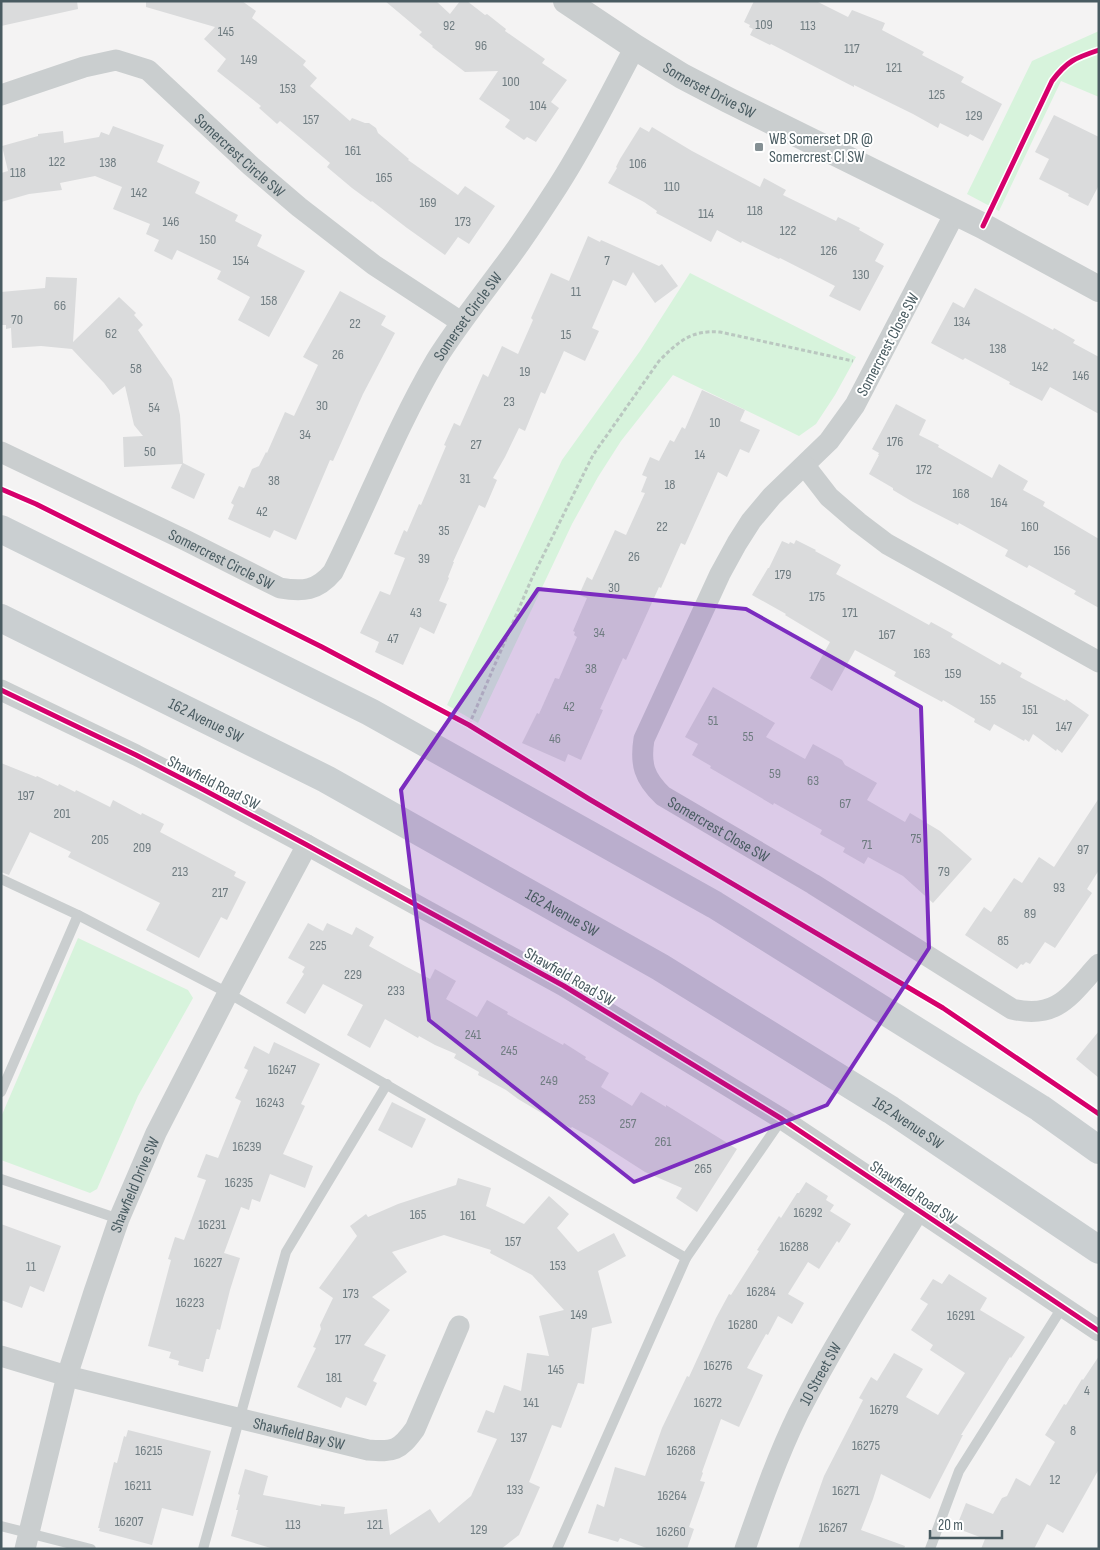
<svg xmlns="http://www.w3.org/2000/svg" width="1100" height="1550" font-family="'Sofia Sans Condensed',sans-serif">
	<rect width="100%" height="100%" fill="#f4f3f3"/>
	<g fill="#d7f3dc">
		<polygon points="1099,31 1099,97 1061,81 999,211 967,194 1032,61"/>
		<polygon points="690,273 856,357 835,395 816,424 799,436 673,375 621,441 598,477 572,524 478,723 447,705 562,460 640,351"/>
		<polygon points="78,938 188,990 193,998 138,1096 97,1189 90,1193 1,1160 1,1117"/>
	</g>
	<g fill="#dadbdc">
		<polygon points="1,1 77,1 78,9 1,26"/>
		<polygon points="146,1 242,1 256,11 252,18 306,61 303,65 317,78 310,86 350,121 352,118 365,123 369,123 376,128 378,133 409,159 408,160 458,195 465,186 495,206 469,244 458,237 445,255 407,228 372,201 371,202 352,188 327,167 330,163 280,121 277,124 259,108 261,106 217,71 226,59 204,39 215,27 146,7"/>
		<polygon points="385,1 436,1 450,14 460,1 467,1 485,15 487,14 506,29 505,31 545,59 542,63 567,80 551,102 559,108 536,142 527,137 524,140 505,127 510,120 479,99 498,71 465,72 432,47 433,46 419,35 422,32"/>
		<polygon points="754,1 816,1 848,17 852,10 885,23 882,30 924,52 922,55 964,77 961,82 1002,104 983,141 970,134 968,137 940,123 938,128 913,114 854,85 854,87 771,44 770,45 750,35 753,29 749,27 750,25 744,22"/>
		<polygon points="1054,115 1099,137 1099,185 1088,206 1068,196 1069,194 1039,179 1049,159 1035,152"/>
		<polygon points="113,126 164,145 157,162 200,182 195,193 238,215 235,221 262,235 257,246 305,271 269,337 238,320 250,297 217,279 221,271 177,250 172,260 154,251 159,240 146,234 150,224 113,209 122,187 95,176 60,183 62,190 29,194 1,202 1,173 8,171 2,146 38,136 38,134 63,131 64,143 99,137 101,132 109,135"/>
		<polygon points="640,127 649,132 652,127 692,151 760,187 764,178 786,190 783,195 836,221 838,217 860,228 859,230 884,244 875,261 884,266 860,311 829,296 835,286 780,258 779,259 742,241 741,243 717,230 711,242 656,213 657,211 644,202 608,183 617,168 616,167 620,159"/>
		<polygon points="588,236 600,242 601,240 659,266 662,264 678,286 655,303 633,272 626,286 613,280 592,328 599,331 585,361 564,351 545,394 541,392 525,431 519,428 505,457 493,478 497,480 485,508 479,505 453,562 454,562 448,577 449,578 439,601 447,604 434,634 420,627 403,665 375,652 379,642 360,633 380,591 390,595 405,558 394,554 404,530 407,532 419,504 421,505 446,446 444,445 454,423 460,426 483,374 488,377 502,346 518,354 533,320 531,318 551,273 569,281"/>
		<polygon points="46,277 77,278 73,342 119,297 136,313 134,315 143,325 138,330 172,379 180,415 183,463 205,474 194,499 171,488 182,464 124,467 123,437 143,436 134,425 125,386 113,395 104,383 72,349 41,346 12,348 11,328 6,329 6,325 1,325 1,292 45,288"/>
		<polygon points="975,288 1053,330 1054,328 1075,340 1073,343 1099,357 1099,414 1050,387 1042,401 1009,384 1010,382 965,358 963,360 931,343 953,302 964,308"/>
		<polygon points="340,291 386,316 381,325 395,333 363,394 333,461 330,460 296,540 274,530 270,538 228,519 234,505 231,503 239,486 244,488 252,469 259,466 266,452 267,453 285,412 294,416 318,365 303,357"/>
		<polygon points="702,390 745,410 740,421 760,430 749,453 740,449 727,477 718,472 685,545 681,543 661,588 659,587 626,660 623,658 600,709 603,710 581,760 568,754 565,762 522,743 537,713 539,714 555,678 559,679 577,637 574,635 575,632 573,631 587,598 579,595 587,577 592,580 615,530 626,535 645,493 641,492 647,477 642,475 650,457 659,461 670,440 674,442 682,427 685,429"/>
		<polygon points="896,404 926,420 919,435 939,445 938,447 992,478 999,464 1028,481 1023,490 1045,502 1043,506 1099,539 1099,608 1074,594 1076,591 1029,565 1027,568 1005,556 1008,550 959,523 958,525 913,502 893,490 893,488 869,474 879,455 878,455 879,453 872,449"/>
		<polygon points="796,540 816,550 815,551 841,565 836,574 929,625 931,622 953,634 951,637 1000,665 1002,662 1022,673 1020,677 1065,701 1066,699 1089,715 1062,753 1057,749 1056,751 1033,734 1029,742 1025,739 1024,741 994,724 990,731 974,722 975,719 943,700 942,702 894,676 896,672 855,650 832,691 810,678 830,642 785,615 786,614 752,595 768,568 769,568 782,541 789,544 790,542 794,544"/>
		<polygon points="713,687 775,723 766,737 805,759 813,744 842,760 845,765 877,783 867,800 905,822 910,813 940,831 972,859 933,903 903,876 868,857 864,864 843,852 845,848 820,834 822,830 774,803 773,805 753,793 710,768 711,766 692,755 698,744 685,737"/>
		<polygon points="1,763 36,777 37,776 58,786 59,784 75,792 76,790 110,807 113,800 141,815 142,813 164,824 160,832 236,872 234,876 246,882 227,920 221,917 199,958 146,930 160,903 68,857 71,852 30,832 9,875 1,872"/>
		<polygon points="1099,798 1099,870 1087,889 1092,893 1055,948 1045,942 1030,964 1026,962 1023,965 1021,964 1017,969 965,935 984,907 991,912 1014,878 1022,883 1039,857 1054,867"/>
		<polygon points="308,923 323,931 327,923 352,935 356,927 374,937 369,946 405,966 430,979 435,969 456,981 446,999 477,1017 487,1000 508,1012 507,1014 563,1045 564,1043 586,1057 585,1059 609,1073 601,1087 632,1106 641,1092 666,1107 666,1105 737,1149 697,1212 676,1198 682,1188 645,1172 592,1138 572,1127 571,1128 550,1117 550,1118 518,1099 506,1090 478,1075 479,1072 454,1058 456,1054 435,1045 419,1036 418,1038 385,1019 370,1048 347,1035 363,1005 323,984 305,1014 286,1003 304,974 302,972 305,967 288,958"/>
		<polygon points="1099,1031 1099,1078 1076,1059"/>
		<polygon points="274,1042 320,1064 301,1104 305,1106 283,1154 313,1166 305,1188 270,1174 260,1202 252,1199 249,1210 241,1207 224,1253 240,1258 230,1290 220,1330 217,1329 209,1359 206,1359 203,1372 178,1365 179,1361 169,1358 171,1352 148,1346 171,1260 168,1259 175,1237 184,1240 206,1180 197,1177 206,1154 218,1158 241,1101 235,1098 248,1070 244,1068 254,1046 269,1054"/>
		<polygon points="392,1102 426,1119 412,1148 378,1130"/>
		<polygon points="458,1178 491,1188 486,1206 524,1224 549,1196 569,1214 557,1228 578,1252 614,1233 626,1256 598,1271 612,1323 592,1328 584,1384 578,1383 561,1428 552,1425 529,1482 540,1487 519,1535 501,1549 274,1549 231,1536 238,1510 236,1510 240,1495 238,1494 245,1469 268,1476 263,1495 321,1506 321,1504 345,1507 344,1514 387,1509 390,1535 430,1509 439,1523 471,1496 497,1439 477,1432 486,1410 494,1413 504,1385 521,1391 527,1353 549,1356 539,1316 564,1310 532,1275 490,1253 491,1250 444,1235 392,1252 407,1272 372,1297 390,1310 364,1345 386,1355 373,1381 377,1383 366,1406 346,1397 341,1408 297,1387 316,1348 313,1347 321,1329 320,1325 333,1298 319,1288 357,1236 350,1226 366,1214 368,1217 398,1204 456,1185"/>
		<polygon points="806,1182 828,1196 826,1200 834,1205 830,1211 851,1224 839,1243 837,1241 819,1269 808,1262 788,1294 804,1303 792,1324 778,1316 768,1335 766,1334 747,1368 763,1375 739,1427 721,1419 702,1472 703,1473 700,1481 705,1482 689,1527 694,1529 687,1549 649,1549 620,1538 618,1542 588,1533 597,1504 604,1507 615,1467 645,1476 662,1428 687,1376 689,1377 716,1318 729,1294 731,1295 759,1251 757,1250 779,1216 781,1218 797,1193 799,1193"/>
		<polygon points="1,1224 61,1246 44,1292 30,1286 22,1308 1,1300"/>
		<polygon points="949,1274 987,1298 980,1310 1025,1337 1011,1358 1010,1357 961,1435 963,1435 930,1499 881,1474 873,1499 861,1530 905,1546 904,1549 798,1549 824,1476 863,1400 859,1398 871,1377 877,1381 894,1353 923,1369 906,1397 938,1415 965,1373 930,1350 933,1345 911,1330 928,1304 920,1299 933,1279 942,1284"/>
		<polygon points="1099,1356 1099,1469 1063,1533 1047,1524 1034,1549 981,1549 985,1539 956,1528 966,1503 993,1514 1002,1498 1007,1496 1016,1478 1030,1486 1055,1442 1045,1435 1064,1404 1066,1405 1082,1379 1083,1380"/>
		<polygon points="128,1430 211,1451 193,1516 162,1508 152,1545 99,1531 100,1528 98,1528 114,1462 117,1463 124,1436 126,1437"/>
	</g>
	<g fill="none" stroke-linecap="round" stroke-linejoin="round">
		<path stroke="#bac7c0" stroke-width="3" stroke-dasharray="4 2.5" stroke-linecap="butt" d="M469 725 532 578 593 455 659 361C679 341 691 330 720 332L853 361"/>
		<g stroke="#cacecf" stroke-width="10">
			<polyline points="1,879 78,915 228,993 686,1258"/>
			<polyline points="1,1092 78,915"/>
			<polyline points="1,1179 119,1219"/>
			<polyline points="1,1526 91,1549"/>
			<polyline points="203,1549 286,1252 387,1084"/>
			<polyline points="557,1549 686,1258 782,1119"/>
			<polyline points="930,1549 959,1471 1063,1306"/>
		</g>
		<g stroke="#cacecf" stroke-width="21">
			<path id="s1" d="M1 95 84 67 116 60 148 70 251 166 299 207 374 265 461 322"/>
			<path id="s2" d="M955 213 855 405 829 441 772 496 751 521 737 543 720 574 644 739C640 764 644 778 663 796L813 884 1012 1009C1058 1020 1071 994 1099 964"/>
			<path id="s3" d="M1 452 185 540 280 588C303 592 317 591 333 572 368 502 396 428 436 360 456 328 480 298 502 268 522 242 540 214 558 186 587 141 610 94 635 47"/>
			<polyline points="805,466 829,497 858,522 887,544 1099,662"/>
			<polyline points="1,690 136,755 204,790 307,845 564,986 782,1119 1099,1331"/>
			<path id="s4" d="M1 1356 67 1376 368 1450C394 1452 399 1451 415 1429L459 1326"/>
			<path id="s5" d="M25 1549 67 1376 94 1292 119 1219 156 1133 228 993 307 845"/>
			<path id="s6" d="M745 1549C761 1503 777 1457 798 1414 834 1343 877 1277 919 1210"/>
		</g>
		<path stroke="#cacecf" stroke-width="26" id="s7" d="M566 1 635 47 682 76 728 100 983 226 1099 289"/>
		<g stroke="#cacfd1" stroke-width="28">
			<polyline points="1,529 370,712 715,905 1040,1108 1099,1150"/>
			<path id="s8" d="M1 618 326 779 660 967 891 1110 1099 1250"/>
		</g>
		<g stroke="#fff" stroke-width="8">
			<g id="cycleway">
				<path d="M983 226 1052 81C1067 61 1075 58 1099 50"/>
				<polyline points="1,489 36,504 322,647 469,725 589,799 943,1008 1099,1114"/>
				<polyline points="1,690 136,755 204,790 307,845 564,986 782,1119 1099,1331"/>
			</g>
		</g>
		<use href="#cycleway" stroke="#d6006c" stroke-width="5"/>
	</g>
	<path fill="#7b2cbf" fill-opacity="0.2" stroke="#7b2cbf" stroke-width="4" stroke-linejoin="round" d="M538 589 746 609 921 707 929 948 827 1105 634 1182 429 1020 401 790Z"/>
	<rect fill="#859094" stroke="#fff" stroke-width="2" x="754" y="142" width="10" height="10" rx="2.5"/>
	<g text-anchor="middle" stroke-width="4" stroke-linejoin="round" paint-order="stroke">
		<g font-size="14" fill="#6f7c81">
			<text x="764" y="29">109</text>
			<text x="449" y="30">92</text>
			<text x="808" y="30">113</text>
			<text x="226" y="36">145</text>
			<text x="481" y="50">96</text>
			<text x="852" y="53">117</text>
			<text x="249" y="64">149</text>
			<text x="894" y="72">121</text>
			<text x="511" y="86">100</text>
			<text x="288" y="93">153</text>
			<text x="937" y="99">125</text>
			<text x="538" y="110">104</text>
			<text x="974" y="120">129</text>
			<text x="311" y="124">157</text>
			<text x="353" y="155">161</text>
			<text x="57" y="166">122</text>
			<text x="108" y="167">138</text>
			<text x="638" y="168">106</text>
			<text x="18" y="177">118</text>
			<text x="384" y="182">165</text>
			<text x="672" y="191">110</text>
			<text x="139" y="197">142</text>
			<text x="428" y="207">169</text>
			<text x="755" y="215">118</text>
			<text x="706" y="218">114</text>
			<text x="171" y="226">146</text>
			<text x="463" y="226">173</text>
			<text x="788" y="235">122</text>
			<text x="208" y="244">150</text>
			<text x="829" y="255">126</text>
			<text x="241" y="265">154</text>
			<text x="607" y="265">7</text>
			<text x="861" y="279">130</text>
			<text x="576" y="296">11</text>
			<text x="269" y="305">158</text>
			<text x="60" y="310">66</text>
			<text x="17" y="324">70</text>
			<text x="962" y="326">134</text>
			<text x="355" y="328">22</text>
			<text x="111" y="338">62</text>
			<text x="566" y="339">15</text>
			<text x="998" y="353">138</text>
			<text x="338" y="359">26</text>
			<text x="1040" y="371">142</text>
			<text x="136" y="373">58</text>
			<text x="525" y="376">19</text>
			<text x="1081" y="380">146</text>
			<text x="509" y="406">23</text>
			<text x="322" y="410">30</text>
			<text x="154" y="412">54</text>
			<text x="715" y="427">10</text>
			<text x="305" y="439">34</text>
			<text x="895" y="446">176</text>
			<text x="476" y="449">27</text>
			<text x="150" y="456">50</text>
			<text x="700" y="459">14</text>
			<text x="924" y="474">172</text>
			<text x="465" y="483">31</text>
			<text x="274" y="485">38</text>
			<text x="670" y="489">18</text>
			<text x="961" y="498">168</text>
			<text x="999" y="507">164</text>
			<text x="262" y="516">42</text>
			<text x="662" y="531">22</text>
			<text x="1030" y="531">160</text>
			<text x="444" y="535">35</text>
			<text x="1062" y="555">156</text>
			<text x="634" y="561">26</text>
			<text x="424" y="563">39</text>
			<text x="783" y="579">179</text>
			<text x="614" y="592">30</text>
			<text x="817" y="601">175</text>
			<text x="416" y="617">43</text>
			<text x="850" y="617">171</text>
			<text x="599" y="637">34</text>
			<text x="887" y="639">167</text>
			<text x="393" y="643">47</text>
			<text x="922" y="658">163</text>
			<text x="591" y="673">38</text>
			<text x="953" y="678">159</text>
			<text x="988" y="704">155</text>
			<text x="569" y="711">42</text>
			<text x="1030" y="714">151</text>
			<text x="713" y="725">51</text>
			<text x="1064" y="731">147</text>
			<text x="748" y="741">55</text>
			<text x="555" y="743">46</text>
			<text x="775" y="778">59</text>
			<text x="813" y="785">63</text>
			<text x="26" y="800">197</text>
			<text x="845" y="808">67</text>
			<text x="62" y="818">201</text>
			<text x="916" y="843">75</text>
			<text x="100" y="844">205</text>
			<text x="867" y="849">71</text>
			<text x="142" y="852">209</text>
			<text x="1083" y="854">97</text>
			<text x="180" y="876">213</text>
			<text x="944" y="876">79</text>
			<text x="1059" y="892">93</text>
			<text x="220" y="897">217</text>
			<text x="1030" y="918">89</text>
			<text x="1003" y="945">85</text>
			<text x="318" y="950">225</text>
			<text x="353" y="979">229</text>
			<text x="396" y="995">233</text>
			<text x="473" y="1039">241</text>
			<text x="509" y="1055">245</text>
			<text x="282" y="1074">16247</text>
			<text x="549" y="1085">249</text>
			<text x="587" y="1104">253</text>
			<text x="270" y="1107">16243</text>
			<text x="628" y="1128">257</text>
			<text x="663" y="1146">261</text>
			<text x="247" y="1151">16239</text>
			<text x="703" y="1173">265</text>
			<text x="239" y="1187">16235</text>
			<text x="808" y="1217">16292</text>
			<text x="418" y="1219">165</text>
			<text x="468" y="1220">161</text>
			<text x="212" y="1229">16231</text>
			<text x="513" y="1246">157</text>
			<text x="794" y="1251">16288</text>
			<text x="208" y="1267">16227</text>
			<text x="558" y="1270">153</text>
			<text x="31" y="1271">11</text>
			<text x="761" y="1296">16284</text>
			<text x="351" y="1298">173</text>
			<text x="190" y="1307">16223</text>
			<text x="579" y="1319">149</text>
			<text x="961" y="1320">16291</text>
			<text x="743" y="1329">16280</text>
			<text x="343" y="1344">177</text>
			<text x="718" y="1370">16276</text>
			<text x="556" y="1374">145</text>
			<text x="334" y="1382">181</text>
			<text x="1087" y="1395">4</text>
			<text x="531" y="1407">141</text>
			<text x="708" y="1407">16272</text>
			<text x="884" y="1414">16279</text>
			<text x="1073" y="1435">8</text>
			<text x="519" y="1442">137</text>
			<text x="866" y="1450">16275</text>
			<text x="149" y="1455">16215</text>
			<text x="681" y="1455">16268</text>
			<text x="1055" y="1484">12</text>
			<text x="138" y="1490">16211</text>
			<text x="515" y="1494">133</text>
			<text x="846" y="1495">16271</text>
			<text x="672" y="1500">16264</text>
			<text x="129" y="1526">16207</text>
			<text x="293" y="1529">113</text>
			<text x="375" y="1529">121</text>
			<text x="833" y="1532">16267</text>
			<text x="479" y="1534">129</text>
			<text x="671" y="1536">16260</text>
		</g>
		<g font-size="16" fill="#495b61" stroke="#fff">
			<text dy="6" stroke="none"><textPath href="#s7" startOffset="169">Somerset Drive SW</textPath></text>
			<text dy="6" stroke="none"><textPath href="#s1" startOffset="279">Somercrest Circle SW</textPath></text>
			<text dy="6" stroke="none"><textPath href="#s3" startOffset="659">Somerset Circle SW</textPath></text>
			<text transform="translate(887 344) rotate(-62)" y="6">Somercrest Close SW</text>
			<text dy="6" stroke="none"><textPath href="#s3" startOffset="245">Somercrest Circle SW</textPath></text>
			<text dy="6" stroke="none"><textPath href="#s8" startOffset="229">162 Avenue SW</textPath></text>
			<text transform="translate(214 782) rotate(27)" y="6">Shawfield Road SW</text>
			<text dy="6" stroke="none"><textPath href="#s2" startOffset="744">Somercrest Close SW</textPath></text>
			<text dy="6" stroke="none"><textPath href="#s8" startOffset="634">162 Avenue SW</textPath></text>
			<text transform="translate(570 976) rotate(30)" y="6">Shawfield Road SW</text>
			<text dy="6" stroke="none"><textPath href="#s8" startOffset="1039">162 Avenue SW</textPath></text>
			<text dy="6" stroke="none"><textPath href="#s5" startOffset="381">Shawfield Drive SW</textPath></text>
			<text transform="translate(914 1192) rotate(34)" y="6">Shawfield Road SW</text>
			<text dy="6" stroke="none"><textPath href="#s6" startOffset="191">10 Street SW</textPath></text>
			<text dy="6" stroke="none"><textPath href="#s4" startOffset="308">Shawfield Bay SW</textPath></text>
		</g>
		<g font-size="16" fill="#495b61" stroke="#fff" text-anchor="start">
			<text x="769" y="144">WB Somerset DR @<tspan x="769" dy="18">Somercrest CI SW</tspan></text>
		</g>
	</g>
	<rect width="1100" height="1550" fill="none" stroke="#495b61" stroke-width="5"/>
	<path d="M930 1530v8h72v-8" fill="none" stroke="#495b61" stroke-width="2.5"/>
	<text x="938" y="1530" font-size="15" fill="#495b61" stroke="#ffffff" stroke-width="4" paint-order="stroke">20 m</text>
</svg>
